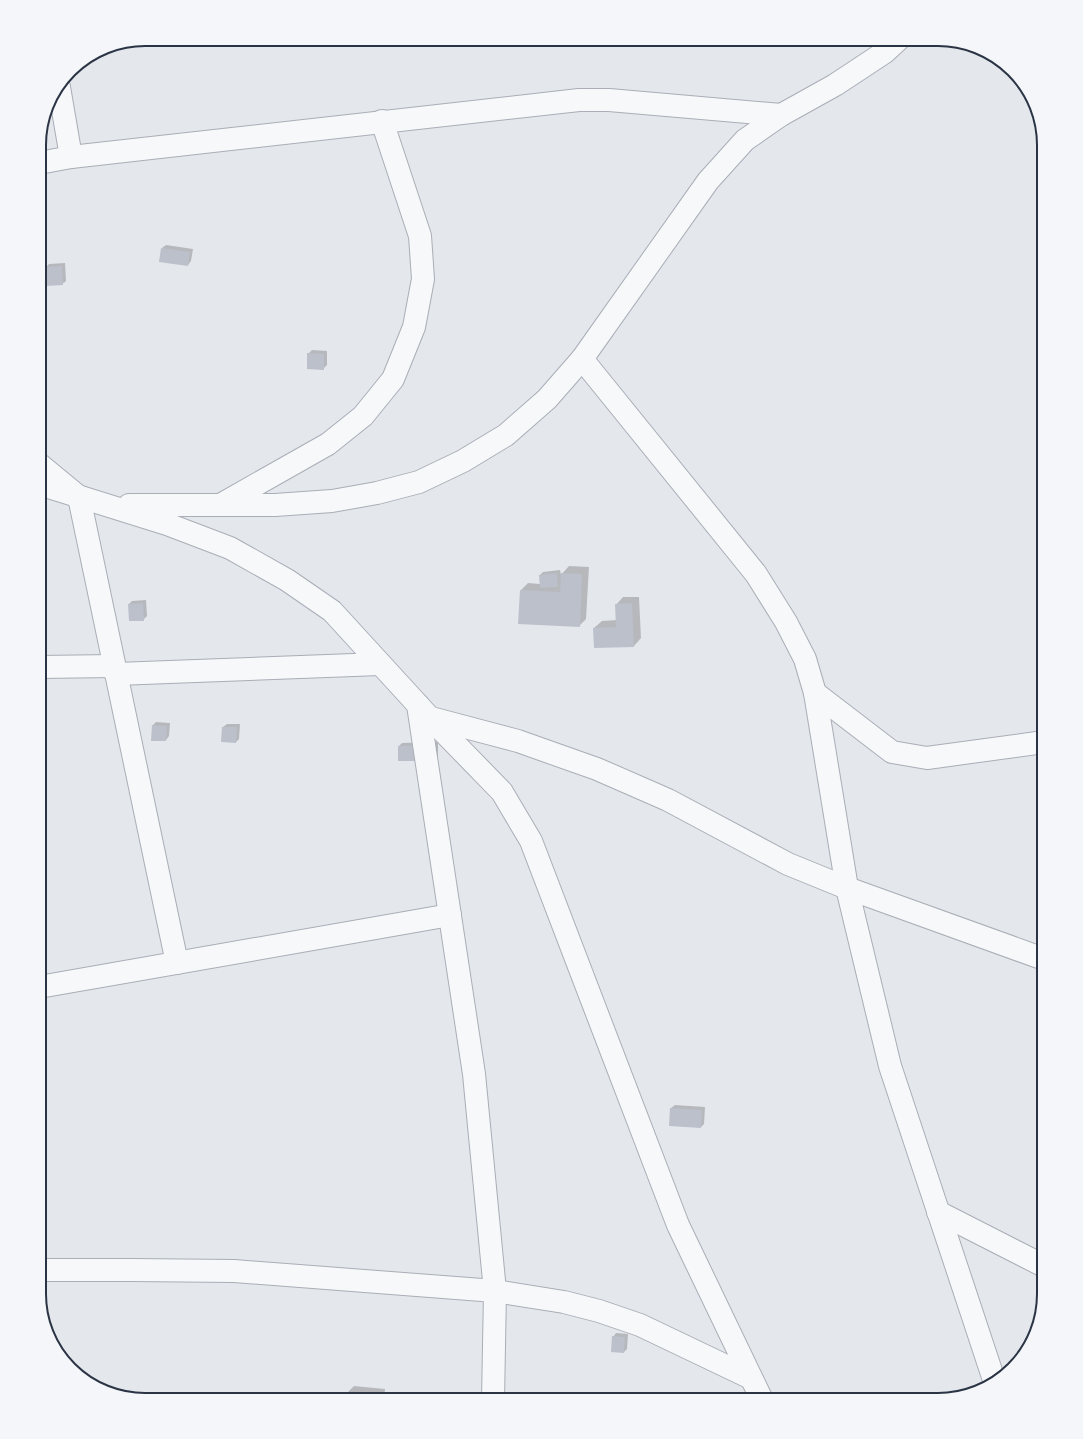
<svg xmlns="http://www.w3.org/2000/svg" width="1083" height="1439" font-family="Lato,sans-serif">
	<rect width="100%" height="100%" fill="#e4e7ec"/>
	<g fill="#0003">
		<polygon points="166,245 193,249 191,261 188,265 162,248"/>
		<polygon points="65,263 66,281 62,284 46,267 49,264"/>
		<polygon points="312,350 327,351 327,365 323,369 308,354"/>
		<polygon points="569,566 589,567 586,619 579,626 519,623 521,590 528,583 540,584 540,575 543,572 560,570 561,575"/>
		<polygon points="623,597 639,597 641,638 634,646 594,628 602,621 617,620 616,605"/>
		<polygon points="146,600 147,616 143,620 129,604 132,601"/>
		<polygon points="156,722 170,723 169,736 166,740 153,725"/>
		<polygon points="227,724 240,724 239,739 236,742 223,741 223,727"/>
		<polygon points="438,742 438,757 435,760 399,746 402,743"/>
		<polygon points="675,1105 705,1107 704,1124 701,1127 671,1108"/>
		<polygon points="616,1333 628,1334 627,1349 624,1352 613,1337"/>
		<polygon points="354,1386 385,1389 384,1400 346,1400 346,1394"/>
	</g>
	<g fill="#bbc0ca">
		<polygon points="161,248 190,252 188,266 159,262"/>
		<polygon points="62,266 63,285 46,286 45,267"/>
		<polygon points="307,353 324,354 324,370 307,369"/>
		<polygon points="557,573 558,587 540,588 539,575"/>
		<polygon points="561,573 582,574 580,627 518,624 520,590 560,592"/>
		<polygon points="143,603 144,621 129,621 128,604"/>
		<polygon points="632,603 634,647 594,648 593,628 616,627 615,604"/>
		<polygon points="152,725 167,726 166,741 151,741"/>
		<polygon points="222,727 237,727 236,743 221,742"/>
		<polygon points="435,745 436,761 398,761 398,746"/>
		<polygon points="670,1108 702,1110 701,1128 669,1126"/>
		<polygon points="612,1336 625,1337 624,1353 611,1352"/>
		<polygon points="346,1393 378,1396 378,1400 345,1400"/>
	</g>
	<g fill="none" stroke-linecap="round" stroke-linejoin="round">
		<g stroke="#a9aeb7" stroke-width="24">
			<g id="minor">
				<polyline points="59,87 71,157"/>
				<polyline points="39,163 71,157 579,100 609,100 781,115"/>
				<polyline points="582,359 756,574 786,622 805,659 815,693 847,888 890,1066 995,1383"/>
				<polyline points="39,464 79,497 177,963"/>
				<polyline points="39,484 167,524 230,548 287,580 332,611 430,718 502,792 531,841 678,1225 762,1400"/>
				<polyline points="222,504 328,444 363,416 393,379 414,327 423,279 420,236 382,121"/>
				<polyline points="129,505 275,505 332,501 377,493 419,482 463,461 506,435 547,399 582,359 708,181 745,140 781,115 835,85 885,52 899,39"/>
				<polyline points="39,667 114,666"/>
				<polyline points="116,674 380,664"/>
				<polyline points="815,693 892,752 927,758 1044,742"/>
				<polyline points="418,705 474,1074 495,1291 493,1400"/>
				<polyline points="431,718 518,741 597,769 668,800 788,864 847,888 1044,959"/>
				<polyline points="39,987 450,915"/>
				<polyline points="938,1212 1044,1266"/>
				<polyline points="39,1270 132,1270 234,1271 495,1291 564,1302 599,1311 640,1325 751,1378"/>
			</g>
		</g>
		<use href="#minor" stroke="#f7f8fa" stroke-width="22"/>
	</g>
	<path d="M0 0H1083V1439H0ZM145 46H938A99 99 0 0 1 1037 145V1294A99 99 0 0 1 938 1393H145A99 99 0 0 1 46 1294V145A99 99 0 0 1 145 46Z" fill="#f4f6f9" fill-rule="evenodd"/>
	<path fill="none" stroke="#2b3445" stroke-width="2" d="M145 46H938A99 99 0 0 1 1037 145V1294A99 99 0 0 1 938 1393H145A99 99 0 0 1 46 1294V145A99 99 0 0 1 145 46Z"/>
</svg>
